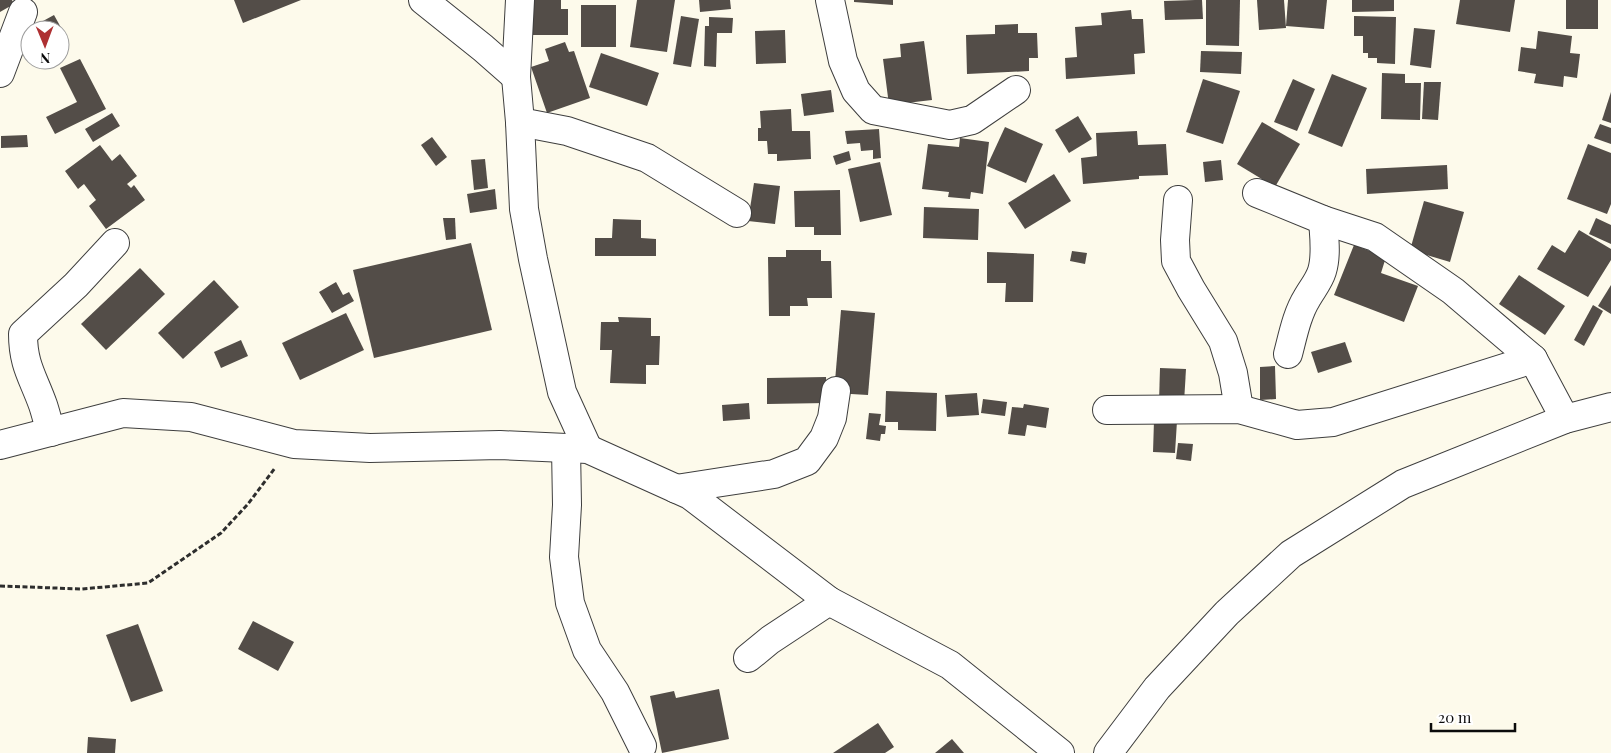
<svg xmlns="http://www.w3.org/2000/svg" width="1611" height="753" font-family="'Playfair Display',serif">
	<rect width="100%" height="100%" fill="#fdfaeb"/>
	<g fill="#534d48">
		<polygon points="0,0 12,0 14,4 0,12"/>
		<polygon points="234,0 301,0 243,23"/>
		<polygon points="531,0 561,0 561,9 568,9 568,35 528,35"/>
		<polygon points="637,0 675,0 667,52 630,47"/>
		<polygon points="699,0 730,0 731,9 700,12"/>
		<polygon points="854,0 893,0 893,5 854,2"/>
		<polygon points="1195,0 1202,0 1203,19 1165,20 1164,1"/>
		<polygon points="1206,0 1240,0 1239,46 1206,45"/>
		<polygon points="1257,0 1284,0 1286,28 1259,30"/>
		<polygon points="1288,0 1327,0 1324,29 1286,26"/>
		<polygon points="1352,0 1394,0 1394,11 1352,12"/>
		<polygon points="1460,0 1515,0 1510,32 1456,24"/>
		<rect x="1566" y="0" width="32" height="29"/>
		<rect x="581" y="5" width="35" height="42"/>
		<polygon points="1131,10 1132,19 1143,19 1145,53 1134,54 1135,74 1066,79 1065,58 1077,57 1075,27 1102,25 1101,13"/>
		<polygon points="54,15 64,33 60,35 60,30 30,30 30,45 23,32"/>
		<polygon points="681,16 699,19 691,67 673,64"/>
		<polygon points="1354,16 1396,17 1395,64 1377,63 1377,58 1368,58 1368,53 1363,53 1363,36 1354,36"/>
		<polygon points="709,17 733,18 732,33 717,33 716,67 704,66 705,26 709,26"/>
		<polygon points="1018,24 1018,33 1037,33 1038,58 1029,58 1029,71 967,74 966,35 995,34 995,25"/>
		<polygon points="1414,28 1435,30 1431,68 1410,65"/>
		<polygon points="785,30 786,63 756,64 755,31"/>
		<polygon points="1538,31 1572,36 1570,53 1580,54 1577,78 1564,76 1563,87 1534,83 1536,74 1518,71 1521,47 1536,49"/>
		<polygon points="924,41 932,100 889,105 883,59 901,57 900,44"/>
		<polygon points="565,42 569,52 574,51 590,98 547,113 531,67 549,61 545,49"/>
		<polygon points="1201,51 1242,52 1241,74 1200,72"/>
		<polygon points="601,53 659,73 647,106 589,87"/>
		<polygon points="80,59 106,109 55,134 46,117 77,102 60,68"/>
		<polygon points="1382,73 1405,74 1405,83 1421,83 1420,120 1381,119"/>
		<polygon points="1332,74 1367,88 1342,147 1308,133"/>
		<polygon points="1203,79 1240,91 1223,144 1186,132"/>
		<polygon points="1293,79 1315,89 1297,131 1274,122"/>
		<polygon points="1424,82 1441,82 1438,120 1422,119"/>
		<polygon points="831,90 834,112 804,116 801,94"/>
		<polygon points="1611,92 1611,123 1602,120"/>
		<polygon points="791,109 792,131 810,131 811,159 777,161 777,154 768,154 767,141 758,141 758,128 761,128 760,111"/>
		<polygon points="112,113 120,126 93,142 85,129"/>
		<polygon points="1078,116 1092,139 1069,153 1055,130"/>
		<polygon points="1262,122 1300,144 1275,187 1237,164"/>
		<polygon points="1600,124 1611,128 1611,144 1594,138"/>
		<polygon points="1005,127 1043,144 1026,183 987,166"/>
		<polygon points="879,129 881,158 873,159 873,150 861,151 860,143 847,144 845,131"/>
		<polygon points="1137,131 1138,145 1166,144 1168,175 1139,176 1139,179 1083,184 1081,158 1097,156 1096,133"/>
		<polygon points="27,135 28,147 1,148 1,136"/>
		<polygon points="432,137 447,157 436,166 421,145"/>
		<polygon points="960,138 989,142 983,194 971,192 970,199 948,197 949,192 922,189 928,144 959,147"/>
		<polygon points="1588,144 1611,153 1611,204 1607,214 1567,199"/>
		<polygon points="100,145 112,161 120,154 137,176 127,184 131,188 134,185 145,200 106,229 89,206 96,200 84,184 78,189 65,171"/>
		<polygon points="849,151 851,160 836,165 833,156"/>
		<polygon points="485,159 488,188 474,190 471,160"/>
		<polygon points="1221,160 1223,180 1205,182 1203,162"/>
		<polygon points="880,162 892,215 860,222 848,169"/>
		<polygon points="1447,165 1448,189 1367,194 1366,169"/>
		<polygon points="1054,174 1071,201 1025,229 1008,203"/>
		<polygon points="754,183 780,186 775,224 748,221"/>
		<polygon points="495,189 497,209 470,213 467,194"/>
		<polygon points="840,190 841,235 814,235 814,227 795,227 794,191"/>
		<polygon points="1424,201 1464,212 1450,262 1410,250"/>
		<polygon points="924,207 979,209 978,240 923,238"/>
		<polygon points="443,218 455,218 456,239 446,240"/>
		<polygon points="1596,218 1611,225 1611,244 1589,234"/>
		<polygon points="613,219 641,220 641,238 656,239 656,256 595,256 595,238 612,238"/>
		<polygon points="1579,230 1611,249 1611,260 1588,297 1537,269 1552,245 1565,253"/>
		<polygon points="471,243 492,330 374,358 353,270"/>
		<polygon points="1354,245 1386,257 1381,273 1418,286 1404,322 1334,295"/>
		<polygon points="786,250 821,250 821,261 831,261 832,298 807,298 808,306 790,306 790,316 769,316 768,257 786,257"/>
		<polygon points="1072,251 1087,253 1085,264 1070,261"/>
		<polygon points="987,252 1034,254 1033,302 1005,302 1006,283 987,283"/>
		<polygon points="140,268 165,294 106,350 81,324"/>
		<polygon points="1519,275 1565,306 1545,335 1499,304"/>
		<polygon points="214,280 239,307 183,359 158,333"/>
		<polygon points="336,282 343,295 349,292 354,301 332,313 319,292"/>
		<polygon points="1611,285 1611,314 1598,306"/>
		<polygon points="1593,305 1603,311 1584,346 1574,340"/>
		<polygon points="841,310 875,313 868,395 834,393"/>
		<polygon points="346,313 364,350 300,380 282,343"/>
		<polygon points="618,317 651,318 651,336 660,336 659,365 646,365 646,384 610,383 612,350 600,350 601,322 619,322"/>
		<polygon points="241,340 248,356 221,368 214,352"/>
		<polygon points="1345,342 1352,362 1318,373 1311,352"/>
		<polygon points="1275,366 1276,399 1260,400 1260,367"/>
		<polygon points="1160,368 1186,369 1184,403 1159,402"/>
		<polygon points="826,377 827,403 767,404 767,378"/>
		<polygon points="886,391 937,393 936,431 898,430 898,422 885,422"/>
		<polygon points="977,393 979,415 947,417 945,395"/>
		<polygon points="983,399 1007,402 1005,416 981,413"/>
		<polygon points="749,403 750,419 723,421 722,405"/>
		<polygon points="1024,404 1049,408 1046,428 1027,425 1025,436 1008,434 1012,407 1023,408"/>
		<polygon points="869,413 881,414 879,425 886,426 885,434 881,434 880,441 866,439"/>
		<polygon points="1154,420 1177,421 1175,453 1153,452"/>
		<polygon points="1178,443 1193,444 1191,461 1176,459"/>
		<polygon points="253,621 294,642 278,671 238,649"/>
		<polygon points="138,624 163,691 131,702 106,635"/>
		<polygon points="719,689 729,739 662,753 650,696 674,691 676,698"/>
		<polygon points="878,723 894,747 885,753 833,753"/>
		<polygon points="88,737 116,739 115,753 87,753"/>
		<polygon points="952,739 964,753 935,753"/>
	</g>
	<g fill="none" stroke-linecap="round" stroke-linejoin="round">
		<g stroke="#3e3e3e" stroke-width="30">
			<g id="minor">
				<polyline points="423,0 483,48 516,77"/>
				<polyline points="520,0 516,77 520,122 524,209 533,259 562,392 588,449"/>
				<polyline points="830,0 843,61 856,91 873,110 950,125 972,120 1016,90"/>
				<polyline points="0,73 23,12"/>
				<polyline points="520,122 567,131 647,158 737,213"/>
				<polyline points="1257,193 1323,220 1375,237 1453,291 1533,359 1565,419"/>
				<polyline points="1178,200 1175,240 1176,261 1191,289 1223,341 1233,373 1239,409"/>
				<path d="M1288 354C1293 335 1297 314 1307 298 1312 289 1319 281 1322 271 1327 255 1324 236 1323 220"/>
				<polyline points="1107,410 1239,409 1297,425 1333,422 1533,359"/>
				<path d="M51 432C48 423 46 414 43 405 33 377 23 365 23 334L76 285 115 243"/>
				<polyline points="0,445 123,413 191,417 294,444 370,448 500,445 588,449 690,495 829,601 950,665 1060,753"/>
				<polyline points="566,448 567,505 564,557 570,603 587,650 615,692 642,746"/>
				<polyline points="676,489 774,474 807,461 824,438 832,418 836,391"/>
				<polyline points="748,658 770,640 829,601"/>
				<polyline points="1108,753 1157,688 1227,613 1291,554 1403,484 1565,419 1611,407"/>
			</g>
		</g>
		<polyline stroke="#2d2d2d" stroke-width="3" stroke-dasharray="5 2.5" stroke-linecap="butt" points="0,586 82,589 148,583 221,533 248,504 275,468"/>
		<use href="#minor" stroke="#fff" stroke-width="28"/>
	</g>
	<g transform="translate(45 45) rotate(179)"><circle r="24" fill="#ffffff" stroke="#9d9d9d"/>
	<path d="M0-4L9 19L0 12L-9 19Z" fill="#ae3032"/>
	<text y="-8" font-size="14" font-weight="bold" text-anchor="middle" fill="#0b0b0b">N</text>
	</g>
	<path d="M1431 723v8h84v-8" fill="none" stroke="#0b0b0b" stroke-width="2.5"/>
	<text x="1438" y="723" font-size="15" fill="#0b0b0b" stroke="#ffffff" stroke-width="4" paint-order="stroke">20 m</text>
</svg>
